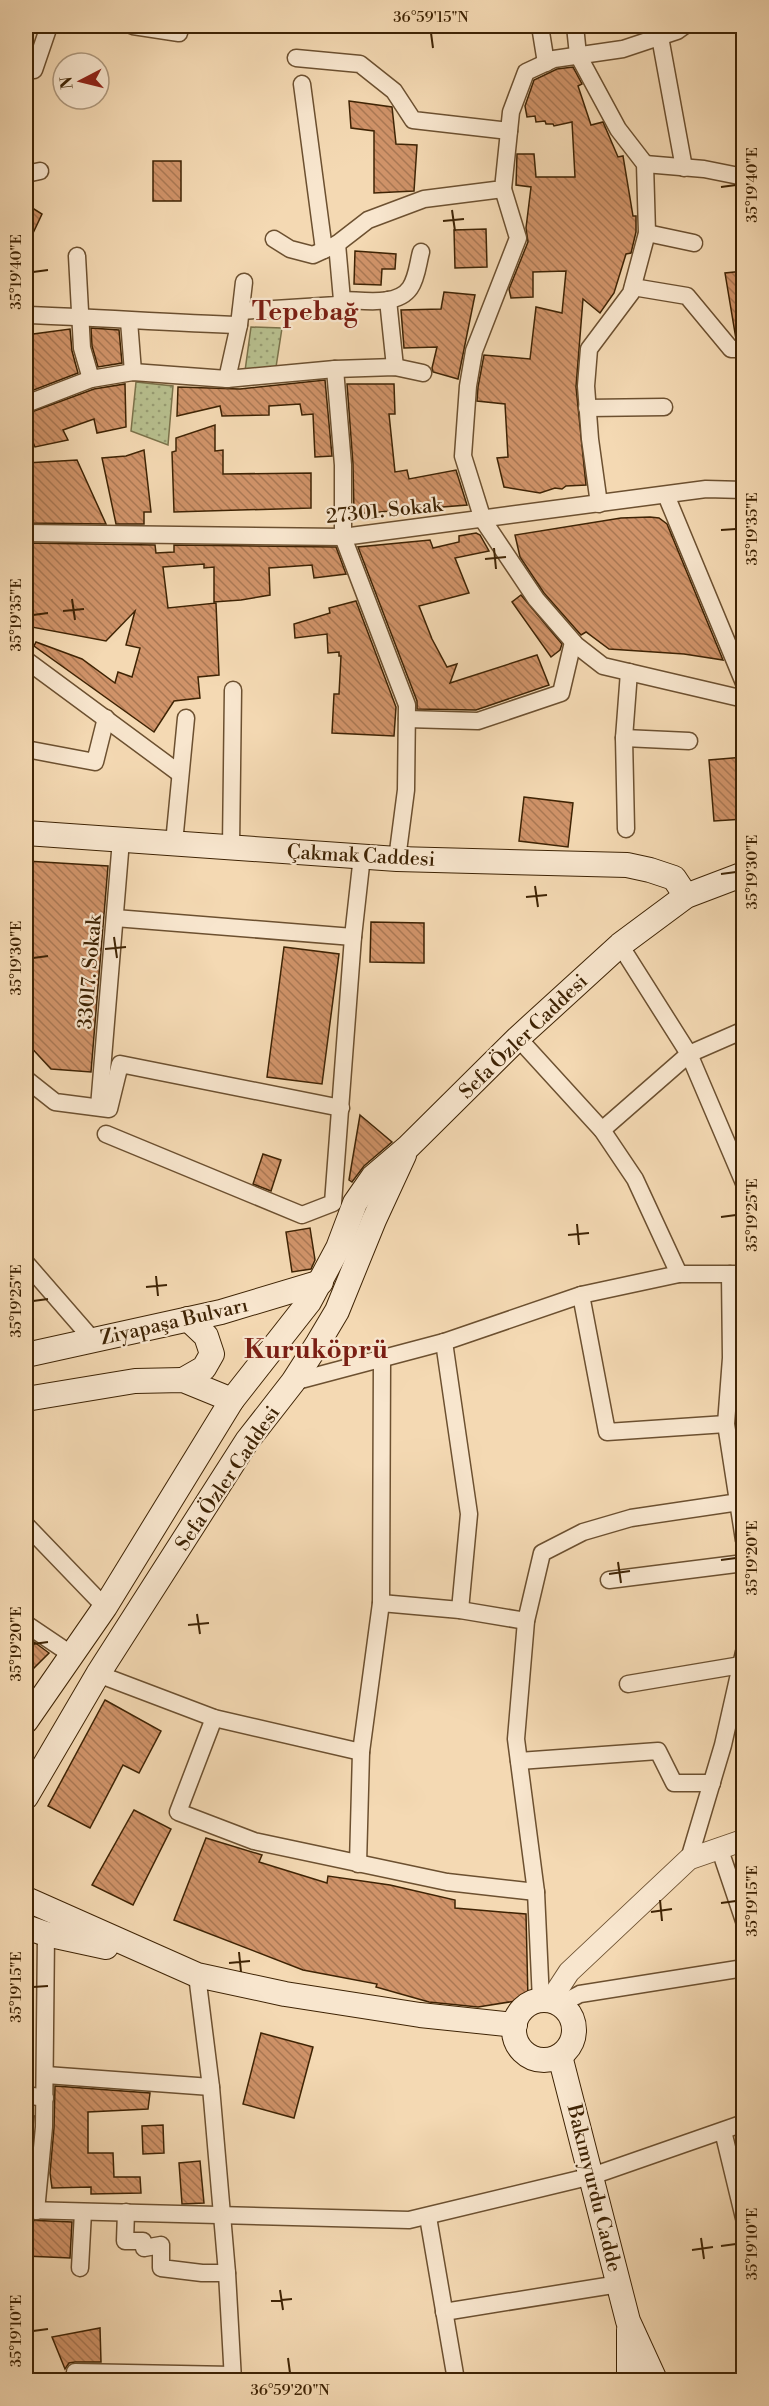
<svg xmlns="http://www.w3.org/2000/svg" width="769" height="2406" font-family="'Libre Bodoni',serif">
	<defs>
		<pattern id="grass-dots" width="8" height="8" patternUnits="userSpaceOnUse" patternTransform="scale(1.5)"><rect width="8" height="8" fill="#b8c08f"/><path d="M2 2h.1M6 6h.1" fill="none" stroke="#979c73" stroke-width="1.8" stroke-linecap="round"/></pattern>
		<pattern id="building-back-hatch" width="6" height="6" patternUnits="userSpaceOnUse" patternTransform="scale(1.5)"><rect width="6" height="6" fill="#d09369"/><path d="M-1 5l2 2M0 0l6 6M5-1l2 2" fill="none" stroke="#aa7854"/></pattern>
	</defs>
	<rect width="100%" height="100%" fill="#f4d9b3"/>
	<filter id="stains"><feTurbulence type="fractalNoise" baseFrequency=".00333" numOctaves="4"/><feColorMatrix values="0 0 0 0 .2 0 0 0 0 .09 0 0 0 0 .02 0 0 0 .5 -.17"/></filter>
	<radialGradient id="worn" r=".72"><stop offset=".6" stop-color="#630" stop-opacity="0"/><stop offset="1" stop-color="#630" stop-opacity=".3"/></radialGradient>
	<g fill="url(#grass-dots)" stroke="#7b724a" stroke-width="1.5">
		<polygon points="251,327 282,328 276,367 245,371"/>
		<polygon points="136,382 173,386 168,445 131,431"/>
	</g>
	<g fill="url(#building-back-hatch)" stroke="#3e2304" stroke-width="1.5">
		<polygon points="573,67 582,84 578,86 591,125 603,122 618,157 623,156 633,216 636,216 636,232 631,253 626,254 614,293 600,313 583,299 576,387 586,485 566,486 562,489 555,488 540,493 504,487 497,458 508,457 505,404 477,401 478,387 484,355 530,359 536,307 562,313 566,271 533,272 533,297 511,298 509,289 528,242 526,228 531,187 516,185 517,154 534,154 536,177 575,177 572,122 554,126 553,124 546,124 545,121 536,122 535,116 527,117 525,106 534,80 557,69"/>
		<polygon points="349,101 392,107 396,144 417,145 414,191 374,193 374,131 351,128"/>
		<rect x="153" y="161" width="28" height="40"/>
		<polygon points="26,204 42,214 26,248"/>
		<polygon points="486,229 487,267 455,268 454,230"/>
		<polygon points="355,251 396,254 395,269 382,269 381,285 354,284"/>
		<polygon points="744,271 744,338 736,339 725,273"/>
		<polygon points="444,292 475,295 458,379 433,372 432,368 437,347 404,348 401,310 441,309"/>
		<polygon points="91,328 119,330 122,363 98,367 92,346"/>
		<polygon points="70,329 72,351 78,373 26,393 26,335"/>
		<polygon points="325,380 332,456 315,457 313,414 302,415 300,404 269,406 269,415 222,416 220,406 177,416 178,387 240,389"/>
		<polygon points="125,384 126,427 97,433 94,419 63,430 68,440 35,447 26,426 26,414 94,389"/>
		<polygon points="347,384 394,384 395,414 389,414 395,472 407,470 409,479 456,470 467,505 354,514 353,464"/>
		<polygon points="215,425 215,451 223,450 223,474 311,473 311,508 174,512 172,452 176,451 176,438"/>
		<polygon points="144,450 151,512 144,512 144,524 116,524 102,458 126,456"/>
		<polygon points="77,460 106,524 26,523 26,463"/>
		<polygon points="650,517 659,518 667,524 723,660 684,654 609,649 586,632 581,635 544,593 520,557 515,535 621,518"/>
		<polygon points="476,533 480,535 489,551 455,558 469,593 419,606 432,639 447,667 457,664 450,683 537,655 549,685 476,710 417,709 417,701 358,547 430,540 433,548 459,542 459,536"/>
		<polygon points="26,543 155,545 156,553 174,552 174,545 336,547 346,574 314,578 312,565 269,568 270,595 241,600 214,602 214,567 204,568 204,564 163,567 168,608 216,603 219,675 198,677 200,698 174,701 154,732 34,646 36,642 82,659 115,683 118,672 132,677 140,648 126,645 135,611 106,641 26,626"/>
		<polygon points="521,595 562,644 560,650 551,657 512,602"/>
		<polygon points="356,601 396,707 394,736 332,733 334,694 339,694 341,656 339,656 339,652 328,653 327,634 295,638 294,624 330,613 329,608"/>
		<polygon points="744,757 744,819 714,821 709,760"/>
		<polygon points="524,797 573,803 568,847 519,841"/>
		<polygon points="26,861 108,866 91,1072 51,1069 26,1042"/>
		<polygon points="371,922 424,923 424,963 370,962"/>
		<polygon points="284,947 339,954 322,1084 267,1077"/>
		<polygon points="360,1115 392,1142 364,1166 352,1182 349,1180"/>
		<polygon points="263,1154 281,1160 271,1191 253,1184"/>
		<polygon points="310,1228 315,1260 311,1269 292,1272 286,1232"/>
		<polygon points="26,1636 49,1653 26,1676"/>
		<polygon points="105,1700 161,1731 139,1773 123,1765 90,1828 48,1806"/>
		<polygon points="134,1810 171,1829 133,1905 92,1885"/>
		<polygon points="206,1838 262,1855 259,1862 327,1883 328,1876 390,1885 455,1900 455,1908 526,1914 528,1999 478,2007 429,2002 376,1987 377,1984 303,1970 174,1920"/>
		<polygon points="261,2033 313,2047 294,2118 243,2104"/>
		<polygon points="55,2086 150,2093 148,2109 88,2112 88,2153 113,2153 114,2177 140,2177 141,2193 91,2194 91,2187 52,2188 50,2173 54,2128"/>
		<polygon points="26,2115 34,2116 31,2150 26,2150"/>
		<polygon points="163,2125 164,2153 143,2154 142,2126"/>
		<polygon points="200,2161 204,2203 182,2204 179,2163"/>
		<polygon points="26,2220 72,2222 70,2258 26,2256"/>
		<polygon points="100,2328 101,2362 75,2362 69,2363 65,2369 52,2337"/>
	</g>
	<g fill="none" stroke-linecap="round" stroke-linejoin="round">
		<g stroke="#6c5030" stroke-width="19">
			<g id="minor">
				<polyline points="133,26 179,33"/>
				<polyline points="540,26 546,63"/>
				<polyline points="575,26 578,55 618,129 645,164 647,233 631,293 589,349 586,386 590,439 599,504"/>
				<polyline points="660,37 684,168"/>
				<polyline points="296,58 360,64 394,91 413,120 509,131"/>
				<polyline points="26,68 34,70 49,26"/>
				<polyline points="302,84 324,250"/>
				<polyline points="645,164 704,169 744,177"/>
				<polyline points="26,174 40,171"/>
				<polyline points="503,189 518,238 474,351 468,386 463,456 483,520 536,599 576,645 603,666 744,699"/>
				<polyline points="647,233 694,243"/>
				<polyline points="274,239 290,249 313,255 337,244 368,220 424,199 503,189 511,112 526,72 554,59 623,49 677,31 684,26"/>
				<polyline points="77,256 82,348 91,379"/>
				<polyline points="633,287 687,296 731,349 744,349"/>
				<path d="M342 300C362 300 397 307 410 288 417 278 418 263 421 252"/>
				<polyline points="388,300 395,367"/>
				<polyline points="241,311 337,305 342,300 337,244"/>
				<path d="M26 315C97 317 167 323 239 325"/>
				<polyline points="129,321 133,372"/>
				<polyline points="335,369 343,465 343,537 407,705 406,790 397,859"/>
				<polyline points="227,379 239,325 244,282"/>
				<polyline points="26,404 91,379 133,372 227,379 335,369 395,367 423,373"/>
				<polyline points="587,408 664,407"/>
				<polyline points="666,495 744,683"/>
				<polyline points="26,533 343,537 706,489 744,490"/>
				<polyline points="26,660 179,773"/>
				<polyline points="407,719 478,721 561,693 573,642"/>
				<polyline points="624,738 689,741"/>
				<polyline points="26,749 95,762 106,718"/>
				<polyline points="626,829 624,738 629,672"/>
				<polyline points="174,843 186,718"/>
				<polyline points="231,847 233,690"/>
				<polyline points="115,918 353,937"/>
				<polyline points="620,945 689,1054 744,1183"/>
				<polyline points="518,1038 602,1130 635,1179 679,1274"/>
				<polyline points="26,1079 55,1102 109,1109 120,1064 341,1108"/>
				<polyline points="99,1107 121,840"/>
				<polyline points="602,1130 689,1054 744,1030"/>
				<polyline points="106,1134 302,1215 333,1203 353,937 362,856"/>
				<polyline points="26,1263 93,1340"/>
				<polyline points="730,1274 731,1358 726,1424 744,1540"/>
				<polyline points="581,1295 607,1432 726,1424"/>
				<polyline points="444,1342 469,1514 460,1610"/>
				<polyline points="293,1382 444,1342 581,1295 679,1274 744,1274"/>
				<polyline points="26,1525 105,1607"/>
				<polyline points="609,1580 744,1563"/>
				<polyline points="381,1603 460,1610 526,1621"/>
				<polyline points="26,1624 72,1655"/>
				<polyline points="98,1674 214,1718 361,1752"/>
				<polyline points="628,1684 741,1665"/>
				<polyline points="214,1718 178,1812 254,1841 447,1882 536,1892"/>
				<polyline points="519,1761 658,1751 674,1783 712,1783"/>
				<polyline points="719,1847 744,1921"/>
				<polyline points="689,1859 723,1745 744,1652"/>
				<polyline points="358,1864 361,1752 381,1603 382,1360"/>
				<polyline points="197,1975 211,2087 227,2273 233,2380"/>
				<polyline points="541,2001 536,1892 516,1739 526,1621 542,1553 583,1532 631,1518 739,1502"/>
				<polyline points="559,2005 580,1994 744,1968"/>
				<polyline points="46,2075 211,2087"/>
				<polyline points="26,2095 45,2098"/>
				<polyline points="723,2131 744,2218"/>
				<polyline points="26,2210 409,2220 592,2176 744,2123"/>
				<polyline points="36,2211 44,2127 46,1934"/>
				<polyline points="126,2212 125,2241 143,2241 144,2248 161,2245 161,2268 202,2273 227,2273"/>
				<polyline points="428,2217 456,2380"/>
				<polyline points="80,2268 83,2212"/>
				<polyline points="444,2312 619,2284"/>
				<polyline points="75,2380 75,2372 232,2375"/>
			</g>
		</g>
		<g stroke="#6c5030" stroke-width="23">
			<polyline id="tertiary" points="550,2001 569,1972 689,1859 744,1840"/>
		</g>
		<g stroke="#3e2304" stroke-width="26">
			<g id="secondary">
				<polyline points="26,833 397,859 627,865 650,870 674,878 686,896"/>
				<polyline points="26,1355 221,1312 321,1282"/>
				<polyline points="183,1380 204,1368 212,1354 206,1336 188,1319"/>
				<polyline points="26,1399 135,1381 183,1380 232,1400"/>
				<polyline points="26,1721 105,1607 232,1400 309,1302 338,1248 355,1203 373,1177 407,1148 518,1038 620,945 686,896 744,874"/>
				<polyline points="26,1797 98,1674 247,1441 293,1382 318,1343 337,1311 374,1220 404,1155"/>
				<polyline points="26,1899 197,1975 285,1994 420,2015 515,2025"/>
				<polyline points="26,1927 46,1934 106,1947"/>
				<circle cx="544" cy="2030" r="30"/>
				<polyline points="560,2056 628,2321 655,2380"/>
				<polyline points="629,2330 629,2380"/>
			</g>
		</g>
		<use href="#minor" stroke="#f8e6ce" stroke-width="16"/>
		<use href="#tertiary" stroke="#f8e6ce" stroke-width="21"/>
		<use href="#secondary" stroke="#f8e6ce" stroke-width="24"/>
	</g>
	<path fill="none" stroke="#3e2304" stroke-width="2" d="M431 33 433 48M721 187 736 185M452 210 455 231M443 221 464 219M33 272 48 270M721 530 736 529M494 548 496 569M485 559 506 557M72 599 75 620M63 611 84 609M33 615 48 613M721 874 736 872M535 886 538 907M526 897 547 895M114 937 117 958M105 949 126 947M33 958 48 956M721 1217 736 1215M577 1224 579 1245M568 1235 589 1233M156 1276 158 1296M146 1287 167 1285M33 1301 48 1299M721 1560 736 1558M618 1562 621 1583M609 1574 630 1571M197 1614 200 1634M188 1625 209 1623M33 1644 48 1642M660 1900 662 1921M721 1903 736 1901M651 1912 672 1909M239 1952 241 1972M229 1963 250 1961M33 1987 48 1986M701 2238 704 2259M721 2246 736 2244M692 2250 713 2247M280 2290 283 2310M271 2301 292 2299M33 2331 48 2329M288 2358 290 2373"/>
	<g text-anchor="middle" stroke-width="4.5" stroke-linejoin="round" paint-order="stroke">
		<g font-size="20" fill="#3e2304" stroke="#f8e6ce">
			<text transform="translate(384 510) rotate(-6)" y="7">27301. Sokak</text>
			<text transform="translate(361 855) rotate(3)" y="7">Çakmak Caddesi</text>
			<text transform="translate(89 972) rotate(-85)" y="7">33017. Sokak</text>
			<text transform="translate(523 1036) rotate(-44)" y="7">Sefa Özler Caddesi</text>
			<text transform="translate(174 1321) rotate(-13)" y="7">Ziyapaşa Bulvarı</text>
			<text transform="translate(227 1478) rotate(-56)" y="7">Sefa Özler Caddesi</text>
			<text transform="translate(595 2188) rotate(76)" y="7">Bakımyurdu Cadde</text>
		</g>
		<g font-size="26" font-weight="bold" fill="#7a1f14" stroke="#f8e6ce">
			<text x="305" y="320">Tepebağ</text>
			<text x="316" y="1358">Kuruköprü</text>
		</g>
	</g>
	<rect width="769" height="2406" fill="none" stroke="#f4d9b3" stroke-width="66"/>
	<g transform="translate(81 81) rotate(263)"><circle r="28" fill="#f8e6ce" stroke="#ae987d" stroke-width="1.5"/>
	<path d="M0-4.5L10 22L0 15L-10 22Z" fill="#8f2418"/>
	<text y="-9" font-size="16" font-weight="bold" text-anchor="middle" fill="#3e2304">N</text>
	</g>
	<rect x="33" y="33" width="703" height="2340" fill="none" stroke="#3e2304" stroke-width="2"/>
	<g font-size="15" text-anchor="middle" fill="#3e2304">
		<text x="431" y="22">36°59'15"N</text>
		<text transform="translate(752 185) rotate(-90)" y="5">35°19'40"E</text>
		<text transform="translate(16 272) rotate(-90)" y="5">35°19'40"E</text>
		<text transform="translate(752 529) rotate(-90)" y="5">35°19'35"E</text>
		<text transform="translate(16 615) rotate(-90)" y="5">35°19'35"E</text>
		<text transform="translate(752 872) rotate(-90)" y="5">35°19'30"E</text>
		<text transform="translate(16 958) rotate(-90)" y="5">35°19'30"E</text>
		<text transform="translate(752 1215) rotate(-90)" y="5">35°19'25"E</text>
		<text transform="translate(16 1301) rotate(-90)" y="5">35°19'25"E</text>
		<text transform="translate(752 1558) rotate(-90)" y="5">35°19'20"E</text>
		<text transform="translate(16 1644) rotate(-90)" y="5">35°19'20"E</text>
		<text transform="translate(752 1901) rotate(-90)" y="5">35°19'15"E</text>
		<text transform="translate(16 1987) rotate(-90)" y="5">35°19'15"E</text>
		<text transform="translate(752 2244) rotate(-90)" y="5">35°19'10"E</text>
		<text transform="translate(16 2331) rotate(-90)" y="5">35°19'10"E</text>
		<text x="290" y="2395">36°59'20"N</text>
	</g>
	<rect width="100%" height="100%" filter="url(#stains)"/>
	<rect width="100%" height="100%" fill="url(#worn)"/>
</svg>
